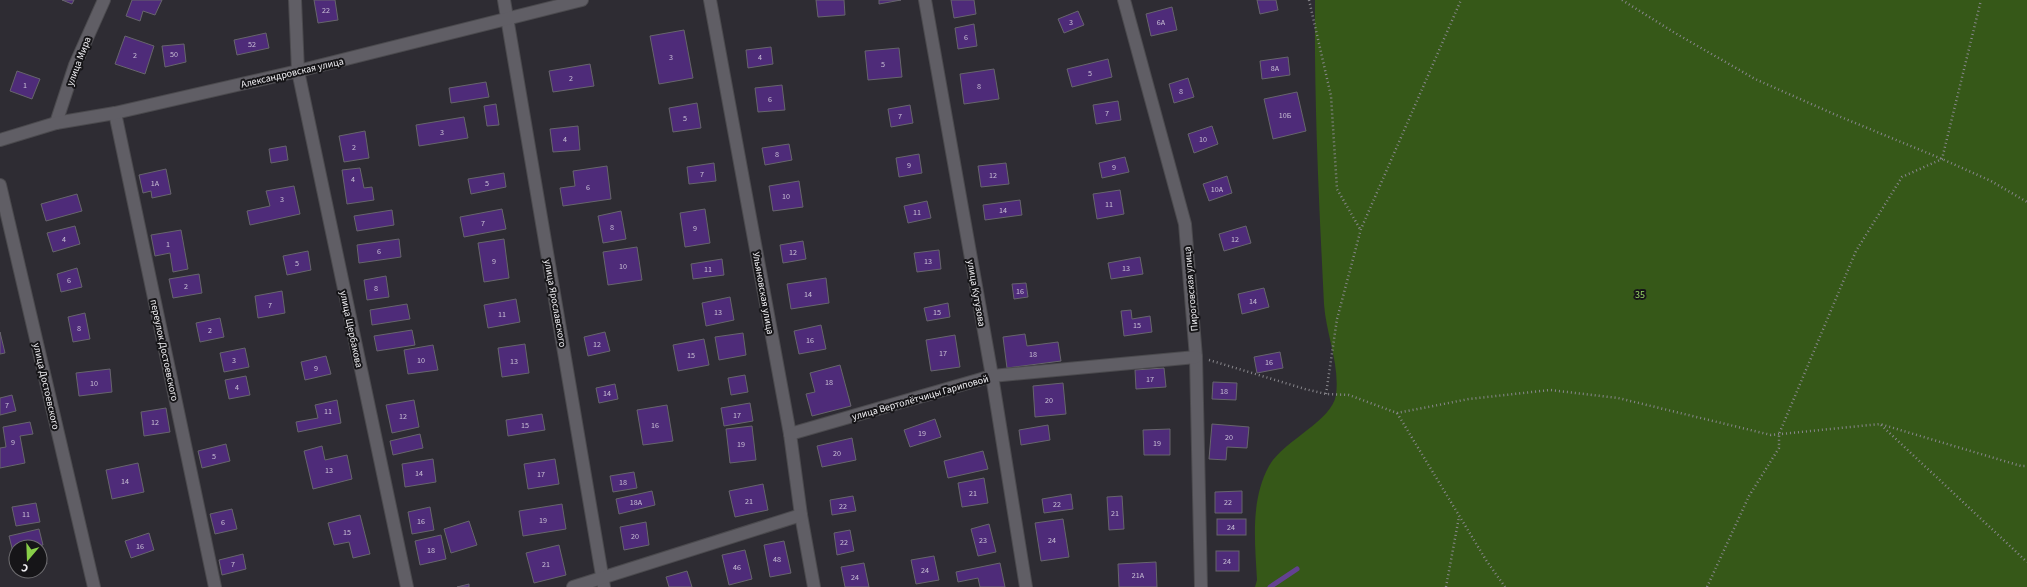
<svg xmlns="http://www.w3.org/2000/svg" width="2027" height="587" font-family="'Source Sans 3',sans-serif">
	<rect width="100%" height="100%" fill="#2e2c33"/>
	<path fill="#365818" d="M1315 0H2027V587H1255L1257 580C1255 542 1250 501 1269 466 1283 441 1332 421 1336 395 1340 365 1326 334 1324 304 1319 203 1314 102 1315 0Z"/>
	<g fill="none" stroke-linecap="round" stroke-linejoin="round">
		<polyline stroke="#634191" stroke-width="5" points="1270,587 1297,569"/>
	</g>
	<g fill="#4e2b79" stroke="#67656c">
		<polygon points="62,0 74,0 72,4"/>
		<polygon points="132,0 162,0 155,15 143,11 140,21 126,16"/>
		<polygon points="314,0 335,0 338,20 318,23"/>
		<polygon points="816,0 844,0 845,15 818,17"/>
		<polygon points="879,0 901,0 879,4"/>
		<polygon points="951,0 974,0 976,14 954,18"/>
		<polygon points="1257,0 1276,0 1278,10 1260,14"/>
		<polygon points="1172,7 1177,30 1151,36 1146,14"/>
		<polygon points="1078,11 1084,25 1064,33 1058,19"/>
		<polygon points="974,24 977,46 958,49 955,28"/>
		<polygon points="684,30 693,78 659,84 650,36"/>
		<polygon points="266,33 269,48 237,55 234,40"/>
		<polygon points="125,36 154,46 145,74 115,64"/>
		<polygon points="184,44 186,62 165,67 162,46"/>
		<polygon points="771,47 773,64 748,68 746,50"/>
		<polygon points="899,48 902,77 868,80 865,51"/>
		<polygon points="1288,57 1290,75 1262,79 1260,61"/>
		<polygon points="1108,59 1112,77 1072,87 1067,69"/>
		<polygon points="590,64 594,86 553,92 549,71"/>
		<polygon points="994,69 999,99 964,104 960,74"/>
		<polygon points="17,71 40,79 32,99 10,91"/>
		<polygon points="1188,78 1194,97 1174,103 1169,84"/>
		<polygon points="486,82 489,97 451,103 449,88"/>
		<polygon points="782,85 785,110 758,112 755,88"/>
		<polygon points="1297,92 1306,131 1273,139 1264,99"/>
		<polygon points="1118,101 1121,120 1096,124 1093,105"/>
		<polygon points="697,103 701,128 673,132 669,108"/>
		<polygon points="496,104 499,125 487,126 484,106"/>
		<polygon points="910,105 913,123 891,127 888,109"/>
		<polygon points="464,117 468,138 419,146 416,125"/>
		<polygon points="578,126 580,150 553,152 550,129"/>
		<polygon points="1212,126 1218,144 1194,153 1188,134"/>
		<polygon points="365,131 369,158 344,162 339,136"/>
		<polygon points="789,144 792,160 765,165 762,148"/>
		<polygon points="286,146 288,160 271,163 269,149"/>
		<polygon points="919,154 922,173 899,177 896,158"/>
		<polygon points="1125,157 1129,172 1102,178 1099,163"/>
		<polygon points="714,163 716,181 689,184 687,167"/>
		<polygon points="1006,163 1009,184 981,187 978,166"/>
		<polygon points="607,166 611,199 563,206 560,188 575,186 573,171"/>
		<polygon points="360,168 364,188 372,187 374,200 347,204 342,170"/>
		<polygon points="166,169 171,194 152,198 151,191 143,193 139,175"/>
		<polygon points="504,173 506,187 471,194 468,179"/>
		<polygon points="1227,176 1232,193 1209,201 1203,184"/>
		<polygon points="799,181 803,207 773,211 769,186"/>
		<polygon points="294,186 300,214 250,225 247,211 270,206 266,191"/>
		<polygon points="1120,190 1124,214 1097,219 1093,194"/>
		<polygon points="77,194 82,211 46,221 41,204"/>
		<polygon points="1020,200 1022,215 985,220 983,205"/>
		<polygon points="927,201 931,218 908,223 904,206"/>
		<polygon points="502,209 506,229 464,237 460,217"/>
		<polygon points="705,209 710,243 685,247 680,213"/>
		<polygon points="392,210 394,225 357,231 354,216"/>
		<polygon points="621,211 626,239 603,243 598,216"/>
		<polygon points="75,226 80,244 53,252 47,233"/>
		<polygon points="1246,226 1251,243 1224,251 1219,234"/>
		<polygon points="181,230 188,269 173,272 170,253 155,256 151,235"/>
		<polygon points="399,239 401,257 359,263 357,245"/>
		<polygon points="504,239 509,278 484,282 478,243"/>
		<polygon points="803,241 806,259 783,263 780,245"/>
		<polygon points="637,247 642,280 608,285 603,252"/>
		<polygon points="939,250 941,269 917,272 914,253"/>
		<polygon points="308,251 311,270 287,275 283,256"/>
		<polygon points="1140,257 1143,274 1111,279 1108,263"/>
		<polygon points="722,259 724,275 693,279 691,264"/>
		<polygon points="77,268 82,287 61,292 57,274"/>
		<polygon points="199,274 202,293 173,298 169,279"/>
		<polygon points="386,276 389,297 367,300 364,280"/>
		<polygon points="826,278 829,303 791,309 787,284"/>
		<polygon points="1026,283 1028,297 1014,299 1012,284"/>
		<polygon points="1264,288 1269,307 1242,314 1238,294"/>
		<polygon points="282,291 285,313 258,318 255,296"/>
		<polygon points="730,297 734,320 706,326 702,303"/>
		<polygon points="516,299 520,322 488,328 484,305"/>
		<polygon points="948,303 950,317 927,321 924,308"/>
		<polygon points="407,304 410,319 372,325 370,310"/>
		<polygon points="1131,310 1132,319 1150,316 1152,332 1124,336 1121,311"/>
		<polygon points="85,313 90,339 73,342 68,317"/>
		<polygon points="220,318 224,337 200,342 196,323"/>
		<polygon points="821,325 826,349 799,354 794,331"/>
		<polygon points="412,330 415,345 377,351 374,336"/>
		<polygon points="0,332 5,353 0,354"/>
		<polygon points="605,332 610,351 588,356 584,337"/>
		<polygon points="743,333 746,355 719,360 715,337"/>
		<polygon points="1025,334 1027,346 1058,342 1061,361 1007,368 1003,337"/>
		<polygon points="955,335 960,367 931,371 926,340"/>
		<polygon points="704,339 709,365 678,371 673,345"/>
		<polygon points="525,344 529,373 502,377 498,348"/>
		<polygon points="433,345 438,370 408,374 404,350"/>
		<polygon points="245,348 249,367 224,372 220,353"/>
		<polygon points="1280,352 1283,368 1257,373 1254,357"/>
		<polygon points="326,356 331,374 305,380 301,362"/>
		<polygon points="840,365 851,406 812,416 806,394 815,392 810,373"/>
		<polygon points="1164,368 1166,387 1136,389 1135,370"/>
		<polygon points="110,369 112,392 79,396 76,373"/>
		<polygon points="745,375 748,392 731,395 728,378"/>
		<polygon points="246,376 250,395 229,399 225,380"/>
		<polygon points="1213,382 1237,383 1236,400 1212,399"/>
		<polygon points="1063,383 1066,414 1035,417 1033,386"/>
		<polygon points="615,384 618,399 599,403 596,388"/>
		<polygon points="12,395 16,411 0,415 0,398"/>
		<polygon points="337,400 341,423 298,432 296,422 318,418 315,405"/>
		<polygon points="414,400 419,427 392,433 386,405"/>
		<polygon points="750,403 753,421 724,426 721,408"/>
		<polygon points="667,405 673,441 643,445 637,410"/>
		<polygon points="166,408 170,432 144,436 141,412"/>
		<polygon points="542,414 545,430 508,436 506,420"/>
		<polygon points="935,419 941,437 910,447 904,430"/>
		<polygon points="30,422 33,434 20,436 25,463 0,468 0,448 6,447 3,427"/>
		<polygon points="1212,424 1249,427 1247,448 1227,447 1226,460 1209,459"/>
		<polygon points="1048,425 1050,440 1021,445 1019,430"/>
		<polygon points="752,426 756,460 730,463 726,429"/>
		<polygon points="1170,429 1170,455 1144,455 1143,430"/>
		<polygon points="420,434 423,448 393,455 390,441"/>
		<polygon points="852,438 856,460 822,467 817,446"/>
		<polygon points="226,444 230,461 202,468 198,451"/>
		<polygon points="322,446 325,460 347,455 352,479 313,489 304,451"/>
		<polygon points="983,451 988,469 948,478 944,461"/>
		<polygon points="433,459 436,482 405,487 402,464"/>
		<polygon points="555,459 559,484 528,489 524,464"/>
		<polygon points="138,463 144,492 112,499 106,470"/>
		<polygon points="634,472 637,488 613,492 610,476"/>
		<polygon points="984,478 988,503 962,507 958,483"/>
		<polygon points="763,484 768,510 735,517 729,491"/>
		<polygon points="652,491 655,505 619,514 616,499"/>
		<polygon points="1242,491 1242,513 1215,513 1215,492"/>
		<polygon points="1071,494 1073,509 1044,513 1042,499"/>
		<polygon points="853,496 856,511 832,515 830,500"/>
		<polygon points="1122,496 1124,529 1109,530 1107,497"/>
		<polygon points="36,503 40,522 16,526 12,507"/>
		<polygon points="562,504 566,529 523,536 519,511"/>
		<polygon points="430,507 434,530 412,534 408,512"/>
		<polygon points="232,509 237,529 215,534 210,514"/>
		<polygon points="360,515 370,554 353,558 349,542 334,545 328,523"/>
		<polygon points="1063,519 1069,557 1041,561 1035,523"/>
		<rect x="1217" y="519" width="29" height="16"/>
		<polygon points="469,521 477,545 451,553 444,529"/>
		<polygon points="646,522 649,545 624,550 620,527"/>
		<polygon points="989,524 996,552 978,556 971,529"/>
		<polygon points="39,529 43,545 33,547 16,547 16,551 13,552 9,536"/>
		<polygon points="850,530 854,551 837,555 834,533"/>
		<polygon points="149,533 154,550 131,558 125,541"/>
		<polygon points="441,535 446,559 420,565 415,541"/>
		<polygon points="784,541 791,573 770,577 764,545"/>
		<polygon points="559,545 566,575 534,583 526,553"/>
		<polygon points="43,550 47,564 40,565 40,551"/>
		<polygon points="745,550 752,579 729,585 722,555"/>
		<rect x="1216" y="551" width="23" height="20"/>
		<polygon points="243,554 246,569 222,575 219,560"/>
		<polygon points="934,556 939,580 916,584 911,560"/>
		<polygon points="1156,562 1157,587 1119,587 1118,564"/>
		<polygon points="864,563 869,587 845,587 841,567"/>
		<polygon points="1000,563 1005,587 980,587 978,578 958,582 956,572"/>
		<polygon points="687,571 692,587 669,587 666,577"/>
		<polygon points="469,584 469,587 457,587"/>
	</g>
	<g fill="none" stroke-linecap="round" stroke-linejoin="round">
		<g stroke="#4b4a4e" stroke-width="14">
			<g id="minor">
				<polyline points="295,0 298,71 407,587"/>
				<polyline points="504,0 604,587"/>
				<polyline points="710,0 790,434 801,515 814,587"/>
				<polyline points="925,0 992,376 1026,587"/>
				<polyline points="1124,0 1185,224 1196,357 1201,587"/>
				<polyline points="115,113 215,587"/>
				<polyline points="56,123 75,65 104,0"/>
				<polyline points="0,140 56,123 115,113 298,71 582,0"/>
				<polyline points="0,185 94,587"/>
				<polyline points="790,434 992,376 1196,357"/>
				<polyline points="573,587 801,515"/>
			</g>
		</g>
		<g stroke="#88878c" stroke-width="2.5" stroke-dasharray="1 3" stroke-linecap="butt">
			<polyline points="1309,0 1331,96 1337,189 1360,229"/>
			<polyline points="1622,0 1675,33 1755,79 1836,115 1942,159 1991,181 2027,202"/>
			<polyline points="1209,360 1305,389 1326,394 1349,395 1397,413 1469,399 1550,390 1618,398 1771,435 1880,424 2021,466 2027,466"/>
			<polyline points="1326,394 1337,319 1361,229 1461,0"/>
			<polyline points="1397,413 1486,560 1505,587"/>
			<polyline points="1881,425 2027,562"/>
			<polyline points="1446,587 1459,517"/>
			<polyline points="1707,587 1749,496 1779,448 1779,434 1856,251 1902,177 1942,159 1981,0"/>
		</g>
		<use href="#minor" stroke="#605e65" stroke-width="12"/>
	</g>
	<g text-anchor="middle" stroke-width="4" stroke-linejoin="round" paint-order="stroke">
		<g font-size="8" fill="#c8bfd5">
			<text x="326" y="13">22</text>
			<text x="1071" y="25">3</text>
			<text x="1161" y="25">6А</text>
			<text x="966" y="40">6</text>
			<text x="252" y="47">52</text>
			<text x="174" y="57">50</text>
			<text x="135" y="58">2</text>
			<text x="671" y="60">3</text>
			<text x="760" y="60">4</text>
			<text x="883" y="67">5</text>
			<text x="1275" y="71">8А</text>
			<text x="1090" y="76">5</text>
			<text x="571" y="81">2</text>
			<text x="25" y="88">1</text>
			<text x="979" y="89">8</text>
			<text x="1181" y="94">8</text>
			<text x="770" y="102">6</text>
			<text x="1107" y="116">7</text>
			<text x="1285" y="118">10Б</text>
			<text x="900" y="119">7</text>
			<text x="685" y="121">5</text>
			<text x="442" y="135">3</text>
			<text x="565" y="142">4</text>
			<text x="1203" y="142">10</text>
			<text x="354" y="150">2</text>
			<text x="777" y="157">8</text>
			<text x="909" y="168">9</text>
			<text x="1114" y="170">9</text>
			<text x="702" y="177">7</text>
			<text x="993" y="178">12</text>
			<text x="353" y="182">4</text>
			<text x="155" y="186">1А</text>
			<text x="487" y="186">5</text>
			<text x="588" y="190">6</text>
			<text x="1217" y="192">10А</text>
			<text x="786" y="199">10</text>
			<text x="282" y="202">3</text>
			<text x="1109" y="207">11</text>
			<text x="1003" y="213">14</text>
			<text x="917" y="215">11</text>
			<text x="483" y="226">7</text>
			<text x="612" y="230">8</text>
			<text x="695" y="231">9</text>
			<text x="64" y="242">4</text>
			<text x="1235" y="242">12</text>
			<text x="168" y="247">1</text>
			<text x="379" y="254">6</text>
			<text x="793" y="255">12</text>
			<text x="494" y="264">9</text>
			<text x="928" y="264">13</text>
			<text x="297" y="266">5</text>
			<text x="623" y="269">10</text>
			<text x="1126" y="271">13</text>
			<text x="708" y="272">11</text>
			<text x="69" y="283">6</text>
			<text x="186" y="289">2</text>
			<text x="376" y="291">8</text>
			<text x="1020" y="294">16</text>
			<text x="808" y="297">14</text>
			<text x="1253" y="304">14</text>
			<text x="270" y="308">7</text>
			<text x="718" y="315">13</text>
			<text x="937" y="315">15</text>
			<text x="502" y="317">11</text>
			<text x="1137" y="328">15</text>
			<text x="79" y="331">8</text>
			<text x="210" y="333">2</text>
			<text x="810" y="343">16</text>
			<text x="597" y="347">12</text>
			<text x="943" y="356">17</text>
			<text x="1033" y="357">18</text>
			<text x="691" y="358">15</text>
			<text x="234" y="363">3</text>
			<text x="421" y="363">10</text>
			<text x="514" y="364">13</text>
			<text x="1269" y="365">16</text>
			<text x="316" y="371">9</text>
			<text x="1150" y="382">17</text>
			<text x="829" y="385">18</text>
			<text x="94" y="386">10</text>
			<text x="237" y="390">4</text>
			<text x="1224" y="394">18</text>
			<text x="607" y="396">14</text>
			<text x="1049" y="403">20</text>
			<text x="7" y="408">7</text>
			<text x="328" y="414">11</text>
			<text x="737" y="418">17</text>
			<text x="403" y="419">12</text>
			<text x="155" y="425">12</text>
			<text x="525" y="428">15</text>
			<text x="655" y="428">16</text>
			<text x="922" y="436">19</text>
			<text x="1229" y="440">20</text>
			<text x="13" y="445">9</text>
			<text x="1157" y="446">19</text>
			<text x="741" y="447">19</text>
			<text x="837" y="456">20</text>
			<text x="214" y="459">5</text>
			<text x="329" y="473">13</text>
			<text x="419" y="476">14</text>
			<text x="541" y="477">17</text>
			<text x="125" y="484">14</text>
			<text x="623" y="485">18</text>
			<text x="973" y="496">21</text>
			<text x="749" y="504">21</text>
			<text x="636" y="505">18А</text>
			<text x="1228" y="505">22</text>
			<text x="1057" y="507">22</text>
			<text x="843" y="509">22</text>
			<text x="1115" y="516">21</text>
			<text x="26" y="517">11</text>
			<text x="543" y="523">19</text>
			<text x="421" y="524">16</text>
			<text x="223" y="525">6</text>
			<text x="1231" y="530">24</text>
			<text x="347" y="535">15</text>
			<text x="635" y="539">20</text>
			<text x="983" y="543">23</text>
			<text x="1052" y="543">24</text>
			<text x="844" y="545">22</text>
			<text x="140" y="549">16</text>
			<text x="431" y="553">18</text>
			<text x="777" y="562">48</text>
			<text x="1227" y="564">24</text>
			<text x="233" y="567">7</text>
			<text x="546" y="567">21</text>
			<text x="737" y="570">46</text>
			<text x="925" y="573">24</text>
			<text x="1138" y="578">21А</text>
			<text x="855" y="580">24</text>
		</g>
		<g font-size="10" fill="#f1f0f4" stroke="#161518">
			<text transform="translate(78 61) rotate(-69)" y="4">улица Мира</text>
			<text transform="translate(292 72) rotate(-13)" y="4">Александровская улица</text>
			<text transform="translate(1190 289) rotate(-95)" y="4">Пироговская улица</text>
			<text transform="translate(764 293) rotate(80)" y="4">Ульяновская улица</text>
			<text transform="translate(977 293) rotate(80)" y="4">улица Кутузова</text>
			<text transform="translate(556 303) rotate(80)" y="4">улица Ярославского</text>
			<text transform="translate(352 329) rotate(78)" y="4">улица Щербакова</text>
			<text transform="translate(165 350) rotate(78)" y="4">переулок Достоевского</text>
			<text transform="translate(47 386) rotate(77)" y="4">улица Достоевского</text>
			<text transform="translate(920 397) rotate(-16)" y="4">улица Вертолётчицы Гариповой</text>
		</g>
		<g font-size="10" fill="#99d867" stroke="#161518">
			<text x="1640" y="298">35</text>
		</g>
	</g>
	<g transform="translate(28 559) rotate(199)"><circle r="19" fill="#161518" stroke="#6e6d70"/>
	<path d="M0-3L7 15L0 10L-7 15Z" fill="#88cf49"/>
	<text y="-6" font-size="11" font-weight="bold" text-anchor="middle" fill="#f1f0f4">С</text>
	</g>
</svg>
